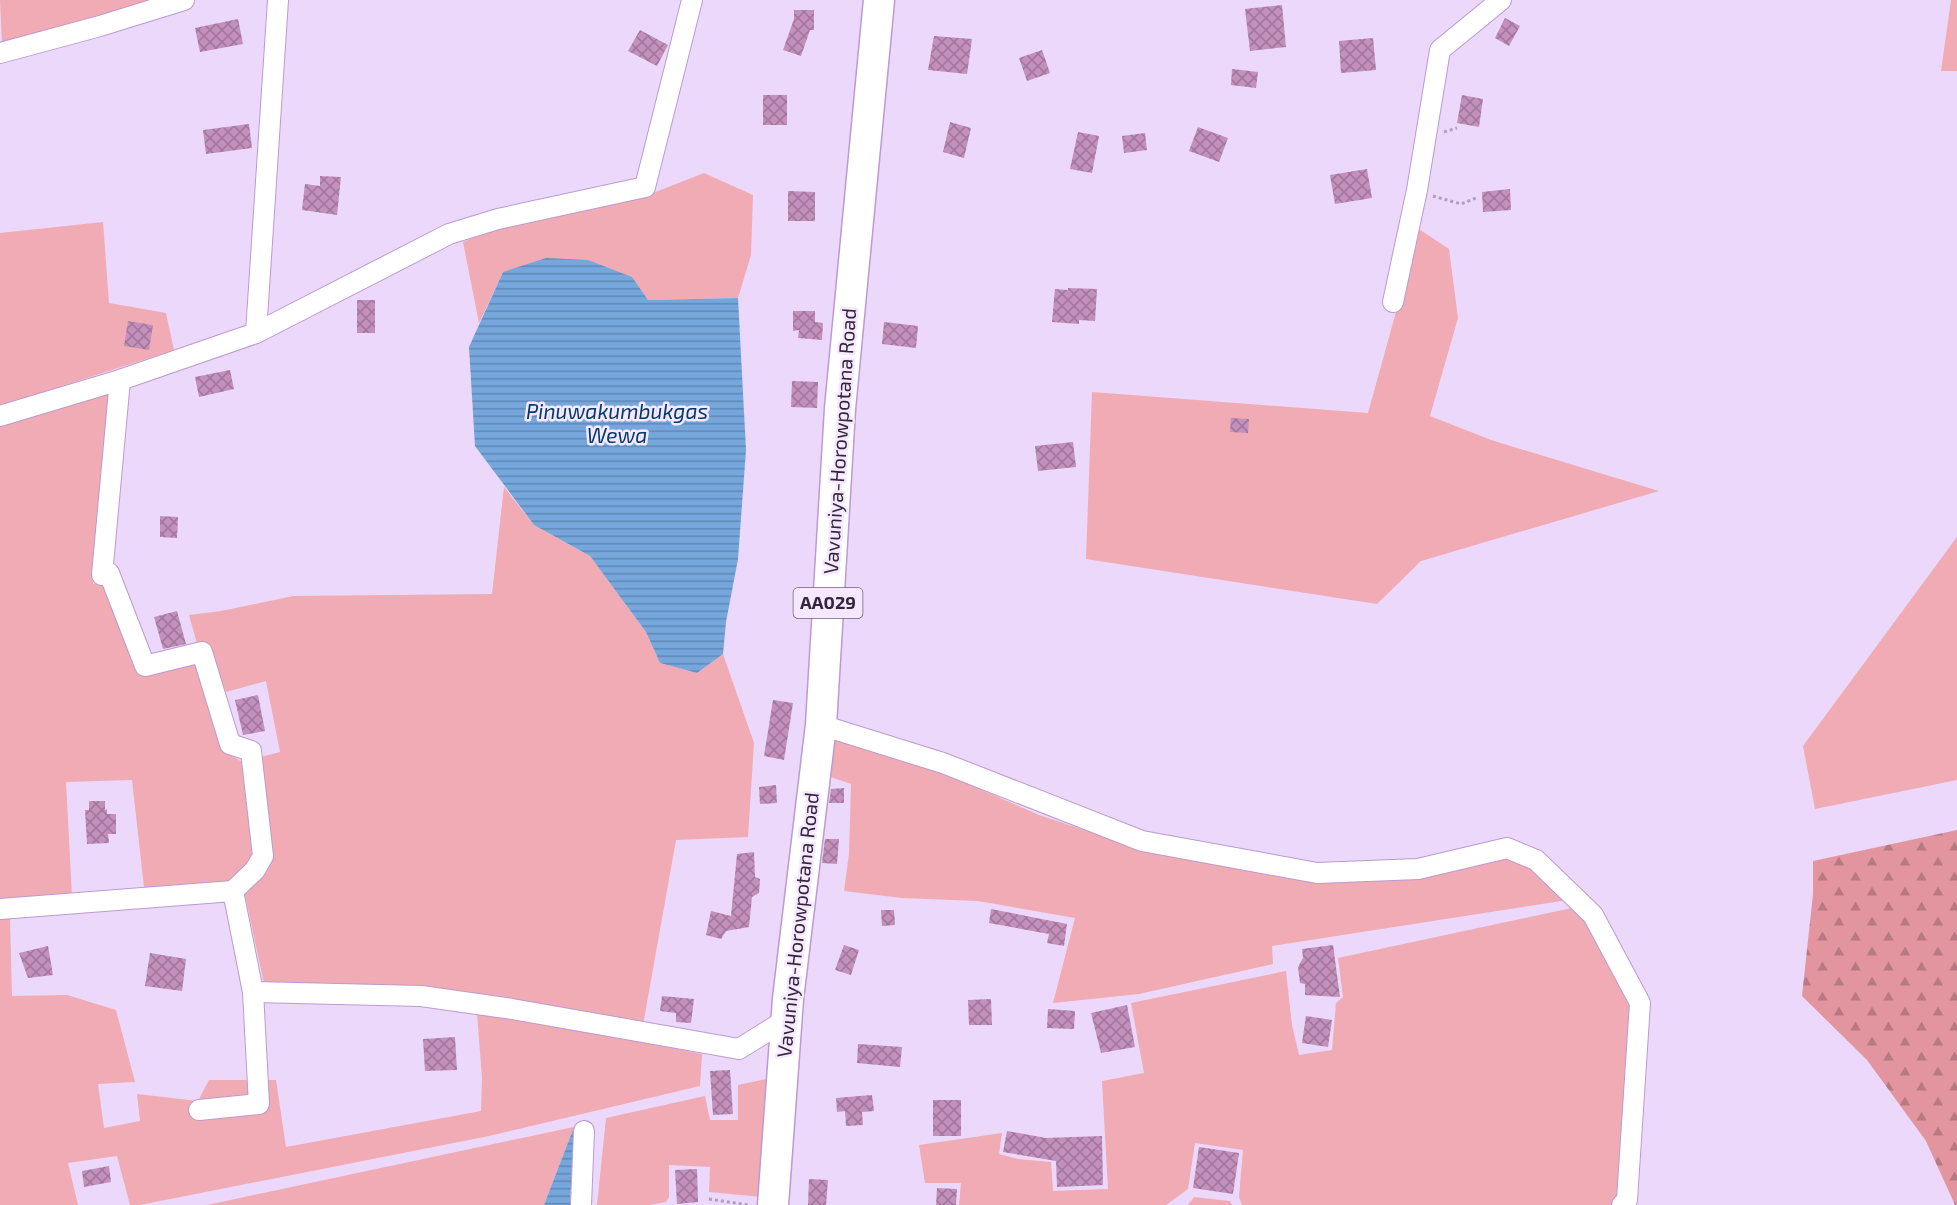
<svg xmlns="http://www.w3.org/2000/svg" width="1957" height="1205" font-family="'Exo 2',sans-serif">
	<defs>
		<pattern id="forest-firs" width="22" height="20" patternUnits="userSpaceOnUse" patternTransform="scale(1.5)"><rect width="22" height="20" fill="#e3959f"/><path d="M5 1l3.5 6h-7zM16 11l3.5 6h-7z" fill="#b97983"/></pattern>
		<pattern id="water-rules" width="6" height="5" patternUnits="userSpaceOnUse" patternTransform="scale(1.5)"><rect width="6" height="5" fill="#75a7dc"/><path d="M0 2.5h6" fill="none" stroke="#6188b4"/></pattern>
		<pattern id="building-cross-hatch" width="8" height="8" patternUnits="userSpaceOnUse" patternTransform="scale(1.5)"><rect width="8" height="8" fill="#c390bc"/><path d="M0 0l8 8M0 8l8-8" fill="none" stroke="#9f759a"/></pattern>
	</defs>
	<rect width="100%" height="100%" fill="#ebd8fa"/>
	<g fill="#f1abb4">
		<polygon points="0,0 154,0 97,19 2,44"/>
		<polygon points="1951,0 1957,0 1957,71 1941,71"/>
		<polygon points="704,173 753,195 751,255 738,298 648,300 503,272 479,323 463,242 499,227 648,195"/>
		<polygon points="103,222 109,303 166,313 174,350 0,406 0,233"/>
		<polygon points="1419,229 1449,249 1458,318 1430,416 1491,440 1659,491 1421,561 1377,604 1086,559 1092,392 1368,413"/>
		<polygon points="110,391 93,584 108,581 140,676 199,662 212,702 221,749 242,762 280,752 266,681 226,692 205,647 198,647 189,615 221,611 293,596 492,594 504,487 534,525 590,556 646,632 660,663 697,673 723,654 754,743 748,837 676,840 643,1025 641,1042 702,1054 700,1086 489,1136 140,1205 130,1205 117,1156 68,1163 78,1205 0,1205 0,918 10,918 12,996 67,995 116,1010 135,1082 98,1084 104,1128 140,1121 137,1094 198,1101 209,1080 276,1080 286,1147 481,1111 482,1078 477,1013 414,1005 267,998 243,885 144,887 132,780 66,782 72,896 0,901 0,425"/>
		<polygon points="1957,537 1957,780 1815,809 1803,746"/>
		<polygon points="826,731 938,771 1039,815 1141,849 1317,879 1511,855 1538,871 1568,900 1272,946 1273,964 1139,994 1053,1003 1075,918 978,901 902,898 844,891 849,854 851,784 819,773"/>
		<polygon points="1581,906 1636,1004 1621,1196 1611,1205 1242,1205 1239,1197 1243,1150 1195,1143 1188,1189 1166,1205 959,1205 961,1183 925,1183 919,1145 1002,1133 999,1154 1018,1159 1051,1162 1053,1191 1108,1189 1102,1081 1144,1073 1131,1003 1286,971 1292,1025 1299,1055 1332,1050 1336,1003 1343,997 1338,958"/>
		<polygon points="776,1077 762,1197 709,1192 710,1167 669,1165 669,1197 666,1202 649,1205 597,1205 606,1118 705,1096 710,1120 738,1120 738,1085"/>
		<polygon points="574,1127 544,1205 207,1205"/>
		<polygon points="1194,1197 1230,1201 1232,1205 1188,1205"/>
	</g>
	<polygon fill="url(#forest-firs)" points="1957,830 1957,1205 1955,1205 1926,1141 1867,1060 1802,996 1813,894 1813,861"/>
	<g fill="url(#water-rules)">
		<polygon points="546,258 588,260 632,277 648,300 738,298 746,450 738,559 726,622 723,654 697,673 660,663 646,632 590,556 534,525 475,446 469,347 503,272"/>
		<polygon points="574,1127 570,1205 544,1205"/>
	</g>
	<g fill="url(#building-cross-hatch)">
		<polygon points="1282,5 1286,47 1250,51 1245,9"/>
		<polygon points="794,10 814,10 814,30 810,30 801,56 783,50 794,19"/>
		<polygon points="1505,18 1520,26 1509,46 1495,38"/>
		<polygon points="238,19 243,44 200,52 195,28"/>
		<polygon points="640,30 668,45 657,66 628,51"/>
		<polygon points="934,36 972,39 967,74 928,70"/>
		<polygon points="1373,38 1376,70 1341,73 1339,41"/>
		<polygon points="1042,50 1050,73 1027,81 1019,58"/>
		<polygon points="1232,69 1258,72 1256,88 1231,85"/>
		<rect x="763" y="95" width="24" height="30"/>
		<polygon points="1462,95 1483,99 1479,127 1457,123"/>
		<polygon points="950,122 971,128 964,158 943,152"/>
		<polygon points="249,124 252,148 206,154 203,130"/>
		<polygon points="1198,127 1228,138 1219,162 1189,151"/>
		<polygon points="1078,132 1099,136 1092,173 1070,169"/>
		<polygon points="1145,133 1147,150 1124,153 1122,136"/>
		<polygon points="1367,169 1372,198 1335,204 1330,175"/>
		<polygon points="320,176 341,177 337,215 302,210 305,184 320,186"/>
		<polygon points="1510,189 1511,210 1483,212 1482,192"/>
		<polygon points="788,191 815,192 815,221 788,221"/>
		<polygon points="1068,288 1097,289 1095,321 1079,320 1079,324 1052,322 1055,289 1068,290"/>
		<rect x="357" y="300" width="18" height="33"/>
		<polygon points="793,311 815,311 815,322 823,323 822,340 798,338 799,330 793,331"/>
		<polygon points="128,321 153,325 149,350 124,346"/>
		<polygon points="884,322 918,326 916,348 882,344"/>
		<polygon points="230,370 234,389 199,397 195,377"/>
		<polygon points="792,381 818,382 817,408 791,407"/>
		<polygon points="1231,418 1249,419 1248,433 1230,432"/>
		<polygon points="1073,442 1076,467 1038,471 1035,446"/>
		<polygon points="160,516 178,517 177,538 160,537"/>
		<polygon points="177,611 186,644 163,649 154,617"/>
		<polygon points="258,695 265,731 243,735 235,700"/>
		<polygon points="773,700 793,703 784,760 764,756"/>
		<polygon points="776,785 777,803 760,804 759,787"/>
		<polygon points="844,788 844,803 829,803 831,789"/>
		<polygon points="89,801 105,801 105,810 107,809 107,814 116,814 116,834 108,834 109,843 87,844 85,810 89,810"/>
		<polygon points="825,839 839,839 837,864 822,863"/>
		<polygon points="754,852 755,877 760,879 759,893 752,897 749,927 726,931 721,939 706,935 711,911 731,916 737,854"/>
		<polygon points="991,909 1067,924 1064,946 1047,943 1049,934 989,923"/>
		<polygon points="881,910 894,910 895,925 882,926"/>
		<polygon points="844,945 859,950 851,975 835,970"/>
		<polygon points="1333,945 1340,997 1305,995 1305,984 1300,983 1298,967 1303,958 1302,949"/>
		<polygon points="48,946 53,975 28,978 19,953"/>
		<polygon points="150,953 186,959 182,991 145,986"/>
		<polygon points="662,996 694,999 691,1023 676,1022 676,1013 660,1011"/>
		<polygon points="991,999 992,1025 969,1025 968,1000"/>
		<polygon points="1127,1005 1135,1047 1101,1053 1091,1013"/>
		<polygon points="1048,1009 1075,1011 1074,1029 1047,1028"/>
		<polygon points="1306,1016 1332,1020 1328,1047 1302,1043"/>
		<polygon points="455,1037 457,1070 425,1071 423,1039"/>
		<polygon points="858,1044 902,1047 900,1067 857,1063"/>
		<polygon points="730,1070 733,1114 713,1115 710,1071"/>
		<polygon points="872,1095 874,1111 862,1112 863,1125 846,1126 845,1111 837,1112 836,1098"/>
		<rect x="933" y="1100" width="28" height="36"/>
		<polygon points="1007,1131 1046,1138 1102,1136 1103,1185 1057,1187 1056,1161 1003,1152"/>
		<polygon points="1199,1147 1239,1153 1233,1194 1193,1188"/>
		<polygon points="109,1166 111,1182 84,1187 82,1171"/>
		<polygon points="697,1169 698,1202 677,1204 675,1170"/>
		<polygon points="809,1179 828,1180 826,1205 808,1205"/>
		<polygon points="937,1188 957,1189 956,1205 936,1205"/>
	</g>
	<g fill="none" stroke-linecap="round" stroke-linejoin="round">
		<g stroke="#bb9bd1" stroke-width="22">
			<g id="minor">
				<polyline points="0,53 100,26 184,0"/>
				<polyline points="1393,302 1417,190 1440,50 1501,0"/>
				<polyline points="256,333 278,0"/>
				<polyline points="120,380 102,575 109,573 145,666 202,652 230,744 251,751 263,856 255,870 233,891"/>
				<polyline points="0,416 120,380 256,333 449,234 498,219 645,187 692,0"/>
				<polyline points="821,725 943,763 1142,841 1317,873 1418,869 1507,848 1536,860 1593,915 1640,1003 1627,1200 1622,1205"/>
				<polyline points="0,909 233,891 253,992 421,996 512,1009 739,1049 787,1019"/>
				<polyline points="199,1110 259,1104 253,992"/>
				<polyline points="581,1205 584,1131"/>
			</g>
		</g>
		<g stroke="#bb9bd1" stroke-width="33">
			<polyline id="highway" points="773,1205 788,999 821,725 840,409 879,0"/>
		</g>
		<g stroke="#af9ebc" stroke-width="3" stroke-dasharray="3 3" stroke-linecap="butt">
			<polyline points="1444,132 1457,128"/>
			<polyline points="1433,196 1461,204 1476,198"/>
			<polyline points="709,1199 748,1205"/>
		</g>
		<use href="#minor" stroke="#fff" stroke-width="20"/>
		<use href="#highway" stroke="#fff" stroke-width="30"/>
	</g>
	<g text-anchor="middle" stroke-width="5" stroke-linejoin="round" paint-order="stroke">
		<rect fill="#f5e8ff" stroke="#6d6076" stroke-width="1.5" x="793.5" y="588" width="69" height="30" rx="4.5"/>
		<g font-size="18" font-weight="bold" fill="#33263c">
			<text x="828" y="609">AA029</text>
		</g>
		<g font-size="20" fill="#33263c" stroke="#f5e8ff">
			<text transform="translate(840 441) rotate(-86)" y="7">Vavuniya-Horowpotana Road</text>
			<text transform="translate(798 925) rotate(-84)" y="7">Vavuniya-Horowpotana Road</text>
		</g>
		<g font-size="21" font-style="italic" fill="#033c6c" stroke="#f5e8ff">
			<text x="617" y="419">Pinuwakumbukgas<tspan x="617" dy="24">Wewa</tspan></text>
		</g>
	</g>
</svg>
